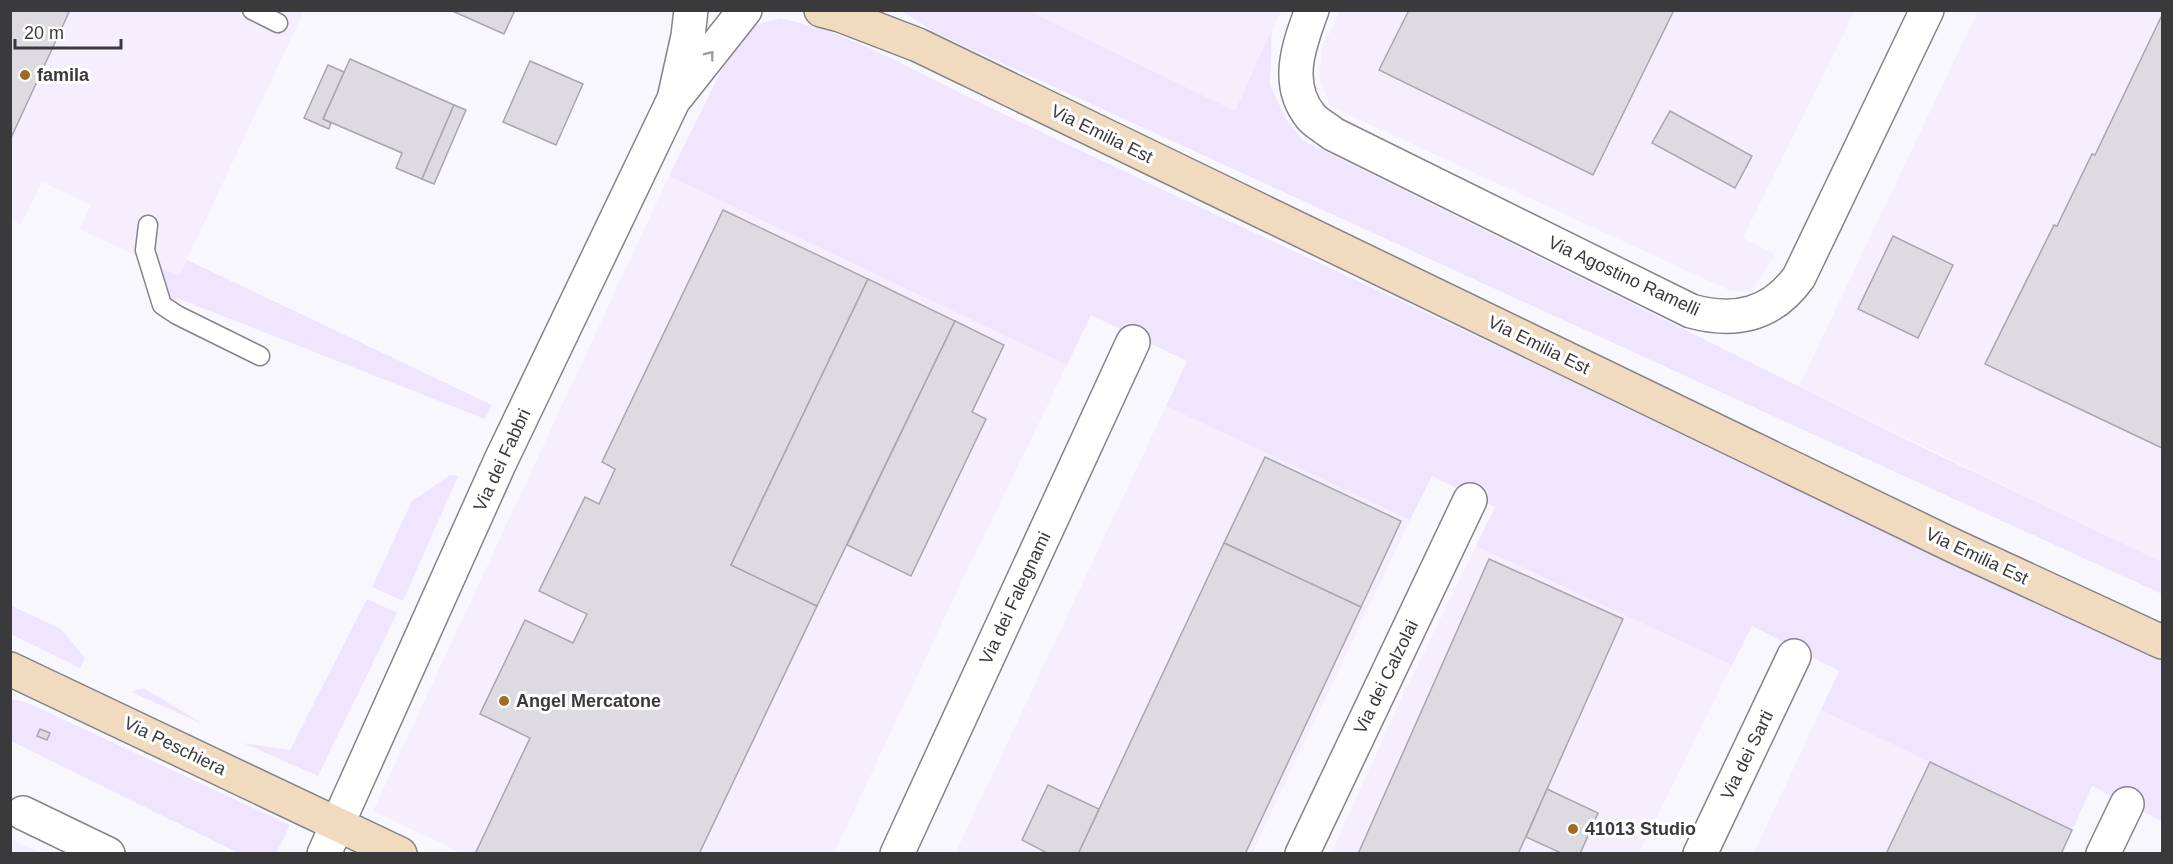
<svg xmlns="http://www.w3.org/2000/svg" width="2173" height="864" font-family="Helvetica,sans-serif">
	<rect width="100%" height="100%" fill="#f9f7fe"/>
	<g fill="#f4eefd">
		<polygon points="10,11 304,11 179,276 79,229 91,205 42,182 21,225 11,219"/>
		<polygon points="1029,11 1281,11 1235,111"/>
		<polygon points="1340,11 1855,11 1743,238 1775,254 1751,292 1731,291 1330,106 1319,76 1322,48"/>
		<polygon points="1978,11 2162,11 2162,562 1799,386"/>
		<polygon points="669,176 1067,365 961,583 834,853 462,853 373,811"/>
		<polygon points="1166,406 1410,520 1252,853 955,854"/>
		<polygon points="1476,546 1732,665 1639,853 1331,854 1400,701"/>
		<polygon points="1821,710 2072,830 2061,853 1753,854"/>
		<polygon points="11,838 19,843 41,853 11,853"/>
	</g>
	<g fill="#efe5fe">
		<polygon points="902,11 1029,11 1235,111 1272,29 1270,85 1286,119 1302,140 1907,440 2162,562 2162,594 936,33"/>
		<polygon points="781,18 826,30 874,50 993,109 1240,226 2162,656 2162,821 2092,786 2072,830 1821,710 1839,671 1752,626 1732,665 1476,546 1495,507 1432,476 1410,520 1166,406 1187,361 1091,315 1067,365 669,176 735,43 755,25"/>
		<polygon points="187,260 492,405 485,419 177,298 168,300 158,266 179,276"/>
		<polygon points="450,475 458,476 403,601 372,587 412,501"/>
		<polygon points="367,599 397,613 318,776 243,743 290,750"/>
		<polygon points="10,605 61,629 85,658 80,668 11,634"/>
		<polygon points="144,688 203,724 131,692"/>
		<polygon points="10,699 26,702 290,825 276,853 238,853 11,741"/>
	</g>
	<g fill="#dddae2" stroke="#a9a6ae" stroke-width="1.5">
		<polygon points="10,10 70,10 10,140"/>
		<polygon points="450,10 515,10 504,34"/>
		<polygon points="1409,10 1674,10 1593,175 1379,70"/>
		<polygon points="2162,15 2162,448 1985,364 2054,225 2057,226 2092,154 2095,155"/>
		<polygon points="350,59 454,105 422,179 396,168 402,153 323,119"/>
		<polygon points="530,61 583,84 556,145 503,122"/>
		<polygon points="328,65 344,72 323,119 331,123 329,129 304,118"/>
		<polygon points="454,105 466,110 434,184 422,179"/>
		<polygon points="1670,111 1752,156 1735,188 1652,143"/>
		<polygon points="723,210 868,279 731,565 817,606 699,854 475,854 530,738 480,714 525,620 573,643 587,614 539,591 585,497 599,504 615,469 602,462"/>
		<polygon points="1893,236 1953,265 1918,338 1858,309"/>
		<polygon points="868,279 955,321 817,606 731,565"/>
		<polygon points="955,321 1004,345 972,412 986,419 911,576 847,545"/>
		<polygon points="1265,457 1401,521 1361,607 1224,543"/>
		<polygon points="1224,543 1361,607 1245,854 1078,854"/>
		<polygon points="1489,559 1623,619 1518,854 1358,854"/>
		<polygon points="40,729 50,733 47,740 37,736"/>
		<polygon points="1930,762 2072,830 2061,854 1886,854"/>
		<polygon points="1048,785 1099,809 1078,854 1049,854 1022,840"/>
		<polygon points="1547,789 1598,813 1580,854 1563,854 1526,837"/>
	</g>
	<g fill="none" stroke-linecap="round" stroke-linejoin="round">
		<g stroke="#85828a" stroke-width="21">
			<g id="lane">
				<polyline points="252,10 278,23"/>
				<polyline points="148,225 145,250 162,305 177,315 260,356"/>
			</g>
		</g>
		<g stroke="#85828a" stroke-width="36">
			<g id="street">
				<path d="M1312 10C1299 45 1284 84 1311 117 1316 123 1326 128 1333 134L1691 311C1735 323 1772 315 1799 277L1927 10"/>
				<polyline points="677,96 745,10"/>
				<polyline points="23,813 108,854"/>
				<polyline points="324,854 500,462 674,99 688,36 691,10"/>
				<polyline points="897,854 1133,342"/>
				<polyline points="1302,854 1470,500"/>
				<polyline points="1700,854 1794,656"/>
				<polyline points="2103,854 2127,804"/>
			</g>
		</g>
		<g stroke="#85828a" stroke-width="36">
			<g id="secondary">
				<polyline points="821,10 840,15 918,45 1954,546 2162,642"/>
				<polyline points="10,669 400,854"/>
			</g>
		</g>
		<use href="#lane" stroke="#fff" stroke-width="18"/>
		<use href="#street" stroke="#fff" stroke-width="33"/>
		<use href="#secondary" stroke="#f0dbbf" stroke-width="33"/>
	</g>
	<defs><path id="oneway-chevron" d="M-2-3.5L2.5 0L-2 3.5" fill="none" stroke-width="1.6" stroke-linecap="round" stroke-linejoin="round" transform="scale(1.5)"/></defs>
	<use stroke="#9c9c9e" href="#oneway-chevron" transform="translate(710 55) rotate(-52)"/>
	<g fill="#a06b23" stroke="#fff" stroke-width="2">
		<circle cx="25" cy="75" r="6"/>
		<circle cx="504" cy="701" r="6"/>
		<circle cx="1573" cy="829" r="6"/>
	</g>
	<g text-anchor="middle" stroke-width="6" stroke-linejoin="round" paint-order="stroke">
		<g font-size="18" font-weight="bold" fill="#3a393c" stroke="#fff" text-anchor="start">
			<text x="37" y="81">famila</text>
			<text x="516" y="707">Angel Mercatone</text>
			<text x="1585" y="835">41013 Studio</text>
		</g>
		<g font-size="18" fill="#3a393c" stroke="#fff">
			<text transform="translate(1102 134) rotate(26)" y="6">Via Emilia Est</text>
			<text transform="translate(1624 276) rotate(25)" y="6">Via Agostino Ramelli</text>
			<text transform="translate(1539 345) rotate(26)" y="6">Via Emilia Est</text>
			<text transform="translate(502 460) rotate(-65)" y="6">Via dei Fabbri</text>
			<text transform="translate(1977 556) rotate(25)" y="6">Via Emilia Est</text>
			<text transform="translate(1015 598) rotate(-65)" y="6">Via dei Falegnami</text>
			<text transform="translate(1386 677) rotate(-64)" y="6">Via dei Calzolai</text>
			<text transform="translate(175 746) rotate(26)" y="6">Via Peschiera</text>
			<text transform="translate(1747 755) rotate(-64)" y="6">Via dei Sarti</text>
		</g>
	</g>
	<rect width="2173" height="864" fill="none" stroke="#3a393c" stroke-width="24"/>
	<path d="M15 39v9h106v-9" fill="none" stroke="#3a393c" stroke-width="3"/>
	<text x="24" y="39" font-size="18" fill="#3a393c" stroke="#ffffff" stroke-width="4.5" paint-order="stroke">20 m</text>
</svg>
